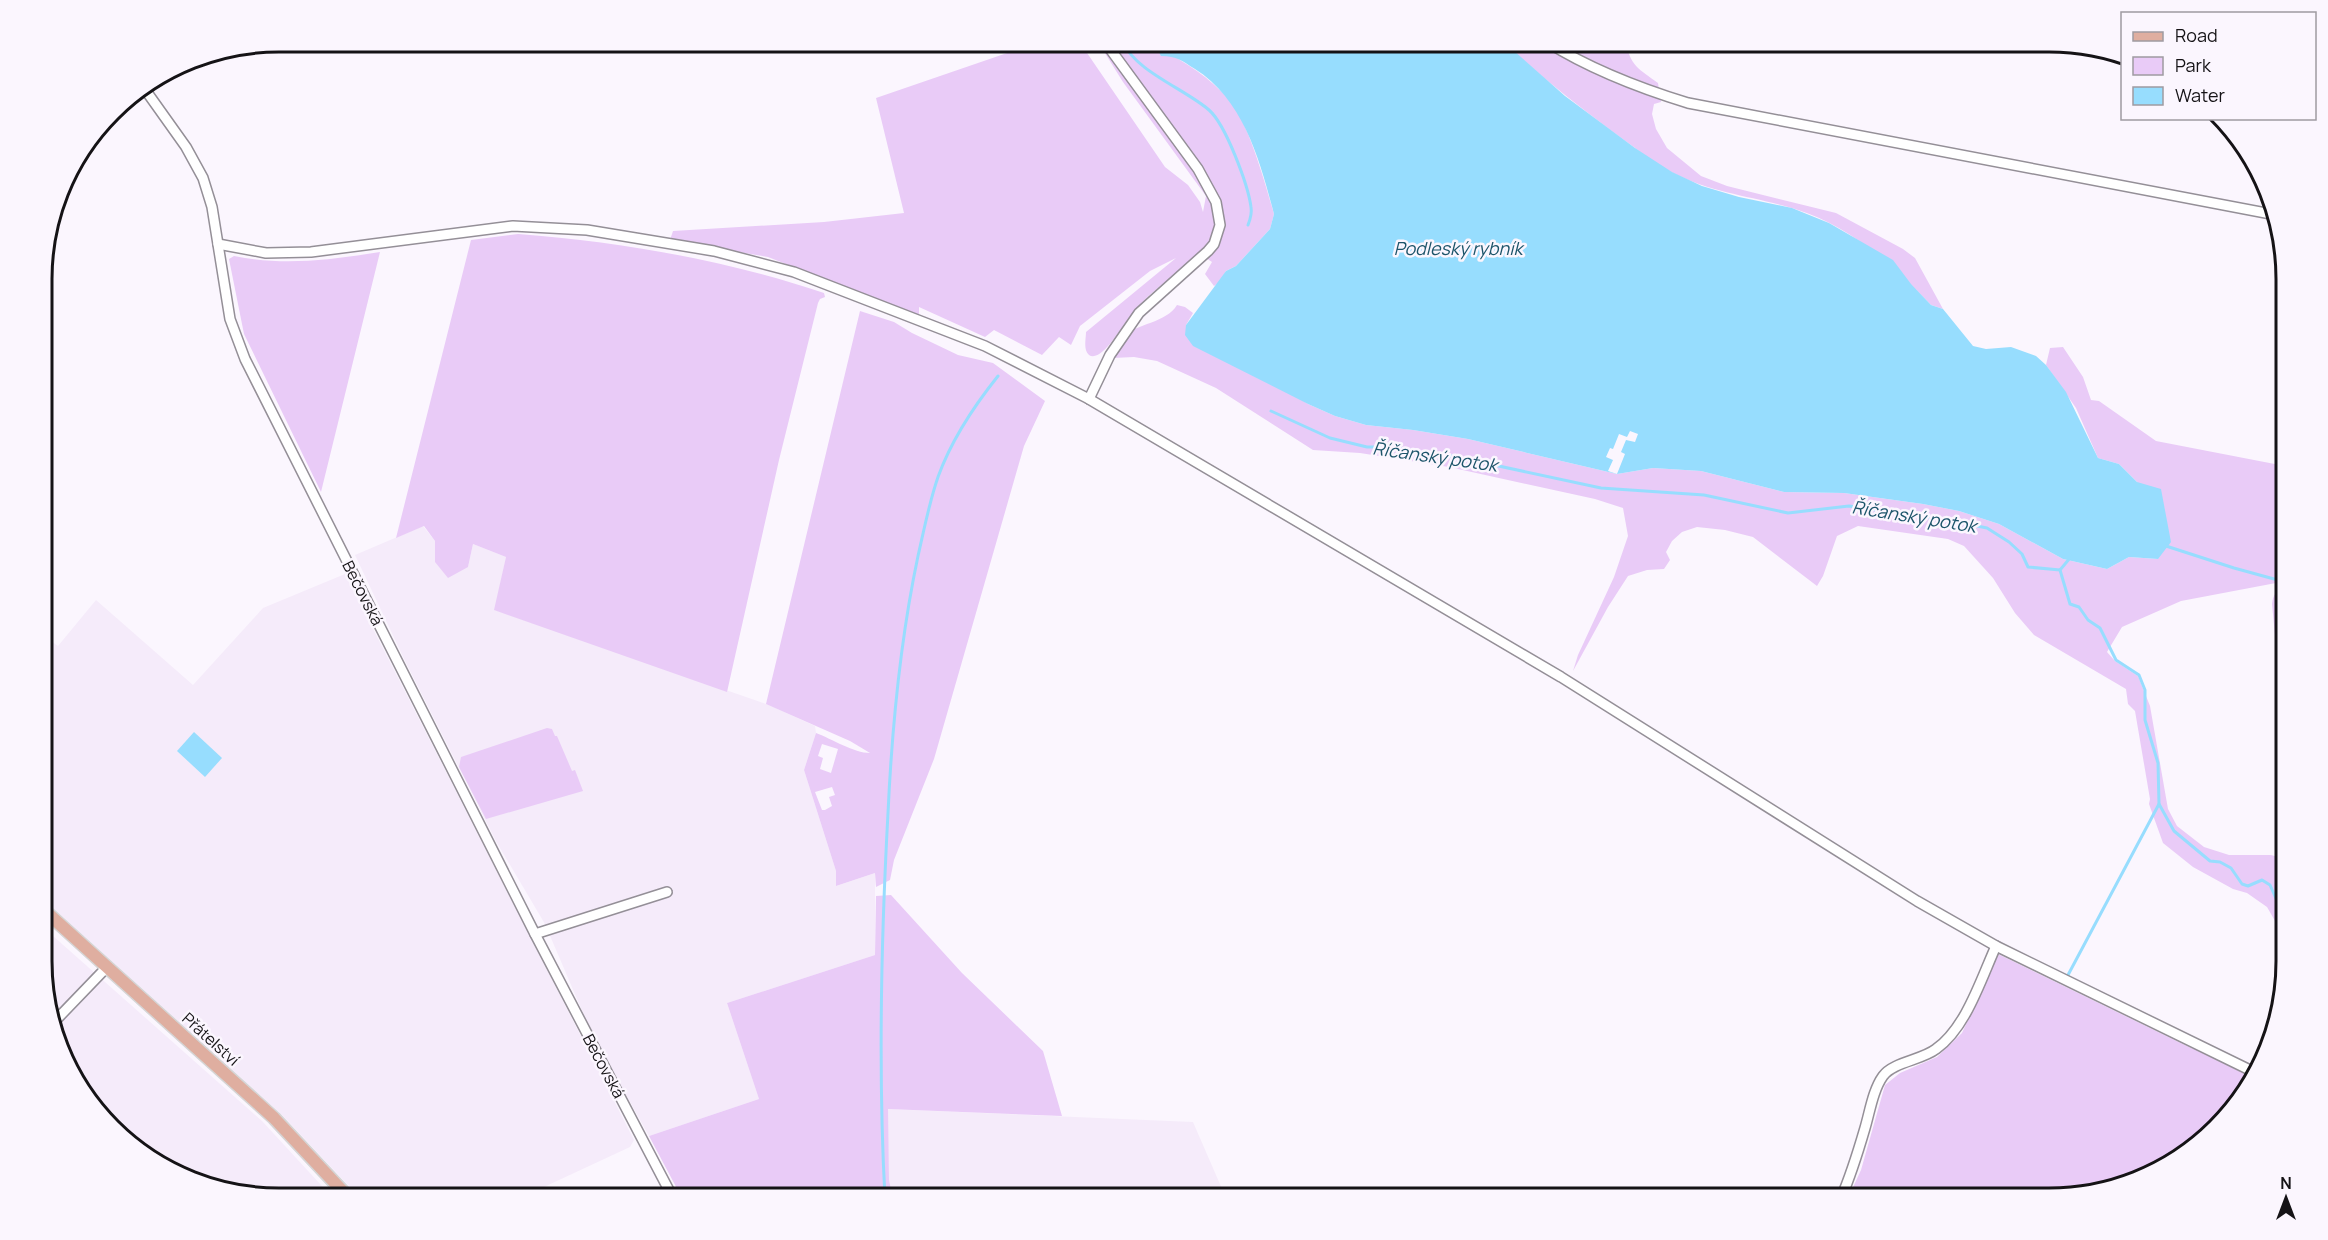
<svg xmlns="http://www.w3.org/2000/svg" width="2328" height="1240" font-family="Manrope,sans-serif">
	<rect width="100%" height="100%" fill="#fbf6fe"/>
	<g fill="#f5ebfa">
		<polygon points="423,526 435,541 435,562 468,567 473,544 506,557 495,610 769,705 815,726 816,733 804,770 836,871 836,886 875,873 875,955 727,1003 759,1099 649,1136 592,1034 545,924 497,843 406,663 355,555"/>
		<polygon points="345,574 634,1140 630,1147 544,1187 522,1189 498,1198 360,1198 282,1115 44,900 43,635 58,646 96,600 193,685 263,608"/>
		<polygon points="44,928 262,1121 333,1198 280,1198 174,1173 123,1139 82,1093 44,992"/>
		<polygon points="887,1109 1193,1122 1226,1198 893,1198 889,1180"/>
	</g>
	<g fill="#e9cbf7" fill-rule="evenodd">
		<path d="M1039 42H1073L1075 47 1085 50 1165 167 1188 185 1200 202 1203 212 1206 196 1123 82 1098 42H1178L1168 46 1157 47C1185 62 1210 77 1231 102 1248 122 1266 186 1274 214L1270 229 1236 266 1226 271 1220 282 1214 286 1205 274 1212 262 1200 254C1176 274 1146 294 1128 319 1121 328 1101 363 1089 355 1083 350 1086 339 1086 332L1176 258 1150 271 1080 326 1071 345 1059 337 1042 355 994 330 985 337 919 307V316L768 257 670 240 673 231 824 222 904 213 876 98Z"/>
		<path d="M1504 42H1626C1630 66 1639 69 1658 83L1661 102 1654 104 1652 114 1656 129 1667 148 1701 176 1727 186 1836 213 1903 249 1915 258 1943 309 1931 305C1892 264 1850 226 1795 209 1753 196 1715 194 1673 173 1651 161 1630 144 1609 129 1573 102 1537 74 1504 42Z"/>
		<path d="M518 234C622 242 726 260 824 293L825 297 820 299 818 303 779 460 727 692 494 610 506 557 473 544 468 567 448 578 435 562V541L424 526 396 538 471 240Z"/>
		<path d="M380 252 321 492 244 334 229 259 234 256C283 266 331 260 380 252Z"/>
		<path d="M1177 305 1185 307 1193 313 1186 325 1308 404 1335 416 1366 425 1413 430 1468 439 1617 474 1653 468 1701 471 1784 492 1844 493 1923 504 1959 511 1999 524 2063 559 2107 569 2129 557 2158 559 2137 482 2119 464 2098 458 2076 408 2046 365 2050 348 2063 347 2083 377 2091 400 2099 401 2156 441 2285 466V577L2276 583 2181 601 2122 627 2107 652 2115 661 2138 676 2150 706 2168 809 2177 826 2204 847 2229 855H2271L2286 859V940L2267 907 2247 893 2233 889 2193 867 2163 843 2149 804 2150 799 2135 711 2128 704 2126 689 2034 635 2015 613 1993 578 1964 546 1948 539 1858 526 1837 536 1823 576 1817 586 1753 537 1725 530 1697 527 1682 532 1672 541 1666 552 1670 560 1664 569 1647 570 1628 576 1608 607 1573 671 1578 655 1614 577 1628 536 1623 508 1595 499 1449 467 1360 453 1313 450 1216 388 1157 361 1134 357 1113 358C1116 351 1119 341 1124 336 1138 323 1166 323 1177 305Z"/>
		<path d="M860 311 894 322 912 333 958 355 993 363 1045 401 1024 446 934 759 894 860 890 880 876 887 875 873 836 886V871L804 770 816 733C832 739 854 753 870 753L850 741 766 704ZM822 744 838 749 831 773 820 769 823 758 818 756ZM832 787 835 795 829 797 832 806 825 810H822L815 792Z"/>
		<path d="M2285 587V738L2272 604C2273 595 2276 590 2285 587Z"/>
		<polygon points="547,728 552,729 555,736 557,736 572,771 575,770 583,791 486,819 459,767 461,757"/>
		<polygon points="891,895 962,973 1043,1051 1062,1116 888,1109 889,1180 893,1198 682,1198 649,1136 759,1099 727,1003 875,955 876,896"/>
		<polygon points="1998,954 2193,1049 2196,1048 2198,1051 2253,1078 2227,1117 2180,1158 2125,1186 2064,1198 1848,1198 1861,1170 1885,1085 1900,1073 1937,1057 1962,1033"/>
	</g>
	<g fill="#97ddfe">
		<path d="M1178 42H1504L1565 96 1635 148 1672 172 1702 186 1739 197 1792 208 1829 223 1893 260 1911 284 1931 305 1943 309 1973 346 1986 349 2011 347 2036 356 2046 365 2066 392 2098 458 2119 464 2137 482 2161 489 2171 542 2158 559 2129 557 2107 569 2063 559 1999 524 1959 511 1923 504 1844 493 1784 492 1701 471 1653 468 1617 474 1468 439 1413 430 1366 425 1335 416 1308 404 1193 346 1185 335 1186 325 1226 271 1236 266 1270 229 1274 214C1260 161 1244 100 1195 69 1182 61 1177 56 1161 56L1156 47 1168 46Z"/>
		<polygon points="194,732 222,758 205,777 177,751"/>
	</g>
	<polygon fill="#fbf6fe" points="1630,431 1638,434 1635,442 1626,440 1621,452 1625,454 1617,474 1608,471 1613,460 1606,457 1610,448 1613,449 1619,434 1627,437"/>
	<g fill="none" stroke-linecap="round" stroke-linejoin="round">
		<g stroke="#97ddfe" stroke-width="3">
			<path d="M1123 42C1135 71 1185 89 1209 110 1226 125 1248 185 1251 207 1252 213 1250 220 1248 225"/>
			<polyline points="1155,42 1165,48"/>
			<polyline points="1271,411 1330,438 1367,447 1391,447 1442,456 1452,456 1601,488 1704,495 1788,513 1849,506 1952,521 1987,528 2009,542 2022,554 2028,567 2060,570 2070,604 2079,607 2088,620 2100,628 2116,660 2139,675 2145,690 2145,720 2158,763 2159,804 2174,831 2210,861 2220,862 2231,868 2242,884 2248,886 2262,880 2270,885 2286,921"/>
			<polyline points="2166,546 2234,568 2285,582"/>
			<polyline points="2060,570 2070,558"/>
			<polyline points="2068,975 2159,804"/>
			<path d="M885 1198C878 1070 881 941 888 813 892 726 900 641 918 556 924 530 929 503 938 477 951 441 974 406 998 376"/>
		</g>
		<g stroke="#948f97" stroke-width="12">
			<g id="minor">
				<path d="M1547 42C1590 69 1639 88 1688 103L2271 214"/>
				<polyline points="144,88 186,147 203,178 212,207 230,319 245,359 535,934 673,1198"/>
				<polyline points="218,244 266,253 311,252 513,226 587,230 714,251 794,272 985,346 1089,399 1561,677 1917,901 1996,946 2256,1073"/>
				<polyline points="1089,399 1110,355 1139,313 1208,251 1214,244 1220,225 1216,202 1198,169 1105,42"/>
				<polyline points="535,934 667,892"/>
				<polyline points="55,1021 107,967"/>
				<path d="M1841 1198C1851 1175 1858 1152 1865 1128 1870 1111 1873 1090 1883 1076 1893 1062 1922 1060 1936 1049 1966 1028 1981 979 1996 946"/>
			</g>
		</g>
		<g stroke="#d5d5d5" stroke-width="15">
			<polyline id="major" points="44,910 274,1118 349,1198"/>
		</g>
		<use href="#minor" stroke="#fff" stroke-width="9"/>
		<use href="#major" stroke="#dfaea0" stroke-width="12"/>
	</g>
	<g text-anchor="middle" stroke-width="5" stroke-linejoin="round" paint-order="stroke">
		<g font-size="16" fill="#151316" stroke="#fbf6fe">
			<text transform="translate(363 593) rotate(63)" y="6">Bečovská</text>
			<text transform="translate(211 1039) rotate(42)" y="6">Přátelství</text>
			<text transform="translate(604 1066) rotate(62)" y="6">Bečovská</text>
		</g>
		<g font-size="18" font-style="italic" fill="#1c546a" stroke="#fbf6fe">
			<text x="1458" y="255">Podleský rybník</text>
			<text transform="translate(1435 457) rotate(8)" y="6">Říčanský potok</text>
			<text transform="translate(1914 517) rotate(9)" y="6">Říčanský potok</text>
		</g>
	</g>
	<path d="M0 0H2328V1240H0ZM279 52H2049A227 227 0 0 1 2276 279V961A227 227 0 0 1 2049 1188H279A227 227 0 0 1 52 961V279A227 227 0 0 1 279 52Z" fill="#fbf6fe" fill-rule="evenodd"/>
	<path fill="none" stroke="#151316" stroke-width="3" d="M279 52H2049A227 227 0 0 1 2276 279V961A227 227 0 0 1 2049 1188H279A227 227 0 0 1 52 961V279A227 227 0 0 1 279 52Z"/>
	<rect x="2121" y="12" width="195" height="108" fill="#fbf6fe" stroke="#9f9ba1" stroke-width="1.5"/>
	<rect x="2133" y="32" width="30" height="9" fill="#dfaea0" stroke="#9f9ba1" stroke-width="1.5"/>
	<text x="2175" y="42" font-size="18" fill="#151316">Road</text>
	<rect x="2133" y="57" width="30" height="18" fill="#e9cbf7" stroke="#9f9ba1" stroke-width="1.5"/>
	<text x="2175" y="72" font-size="18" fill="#151316">Park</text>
	<rect x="2133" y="87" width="30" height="18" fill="#97ddfe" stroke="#9f9ba1" stroke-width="1.5"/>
	<text x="2175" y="102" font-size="18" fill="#151316">Water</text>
	<g transform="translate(2286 1198)" stroke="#fbf6fe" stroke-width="4.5" paint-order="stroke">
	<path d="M0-4.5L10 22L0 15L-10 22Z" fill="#151316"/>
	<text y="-9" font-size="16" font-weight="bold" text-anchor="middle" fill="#151316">N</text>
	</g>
</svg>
